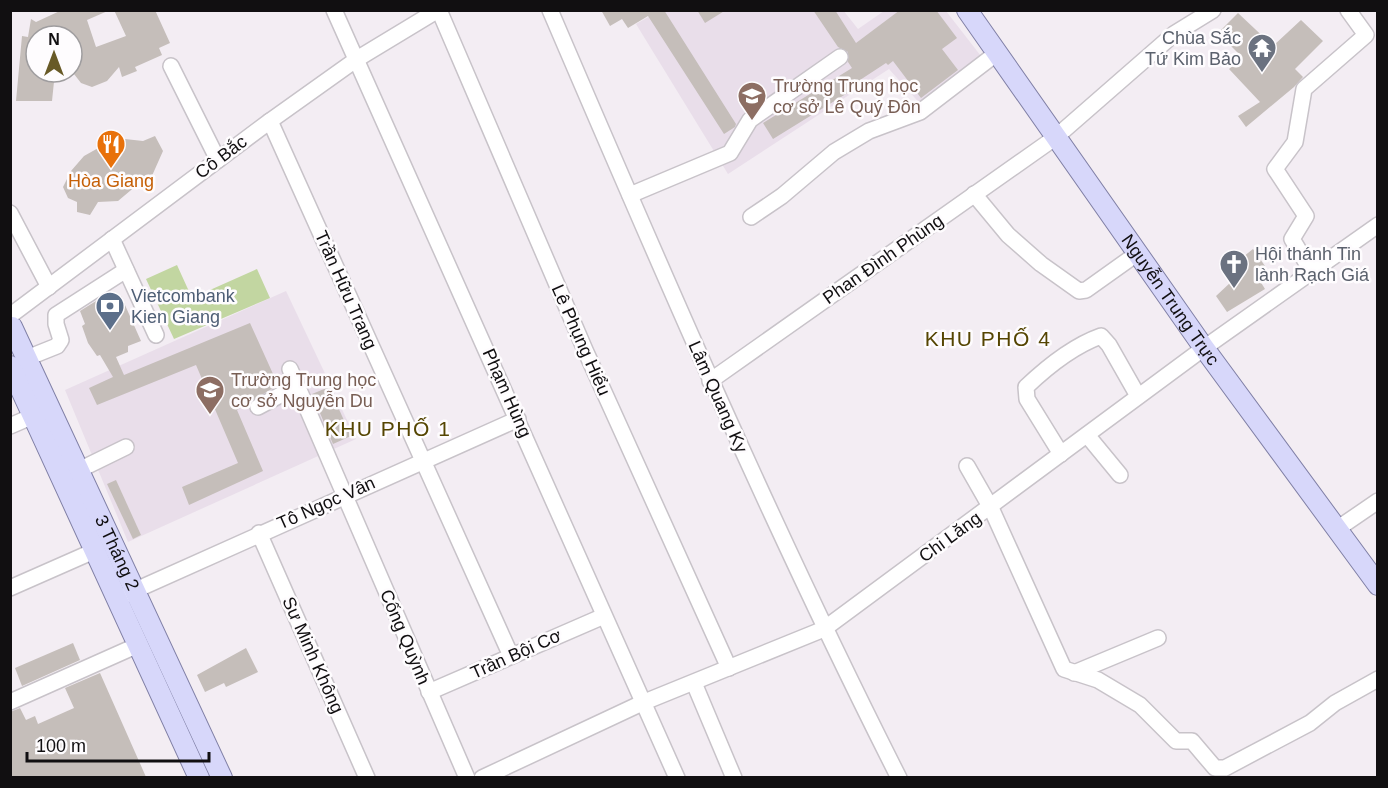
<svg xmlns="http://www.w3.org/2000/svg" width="1388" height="788" font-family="Arial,sans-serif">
	<rect width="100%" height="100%" fill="#f3edf3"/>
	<g fill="#e9deea">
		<polygon points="843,10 858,29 884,11 946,11 984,60 923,107 889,69 728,174 636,24 659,11"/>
		<polygon points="286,291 356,439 128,542 65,390"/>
	</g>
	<polygon fill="#c2d6a1" points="177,265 192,298 257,269 270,298 174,339 146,279"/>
	<g fill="#c5beba">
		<polygon points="62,10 110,10 87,20 96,47 126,36 114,10 155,10 170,43 159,48 162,55 135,67 137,71 122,77 119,67 107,81 92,87 81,83 74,74 72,36 62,36 59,26 58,36 36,36 36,72 55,72 52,101 16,101 22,36 28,37 31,19 36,22"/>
		<polygon points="601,10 664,10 736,124 735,127 724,134 648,16 628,28 622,19 610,26"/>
		<polygon points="697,10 726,10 705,23"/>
		<polygon points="813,10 835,10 856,43 900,10 936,10 957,38 942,49 958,70 921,98 893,61 888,65 886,63 860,80 862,84 773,139 763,123 852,68 848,62 848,52 838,47"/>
		<polygon points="1238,13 1273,46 1301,20 1323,41 1295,69 1303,77 1294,87 1246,127 1238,116 1260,102 1229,69 1242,57 1218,33"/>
		<polygon points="155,136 163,151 151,178 146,183 143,180 118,201 98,202 90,215 77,212 77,202 68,198 63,187 71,171 84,156 109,142 125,139 143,141"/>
		<polygon points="1253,249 1265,266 1255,273 1265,289 1227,312 1216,296 1231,282 1224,272"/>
		<polygon points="104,296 109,301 121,296 141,341 128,346 128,352 116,357 124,375 250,323 278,385 237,410 263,471 189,505 182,487 238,463 196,365 97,405 89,388 113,377 100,355 97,356 88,343 82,326 85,324 80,311"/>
		<polygon points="329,387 351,436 333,444 312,394"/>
		<polygon points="116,480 141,535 133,539 107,484"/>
		<polygon points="73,643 80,660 22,686 15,668"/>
		<polygon points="246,648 258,672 226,687 224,683 205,692 197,675"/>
		<polygon points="100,673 146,777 10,777 10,712 20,708 26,720 35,716 38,724 74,708 65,688"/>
	</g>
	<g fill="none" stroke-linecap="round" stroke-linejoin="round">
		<g stroke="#c8c3c9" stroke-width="18">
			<g id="minor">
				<polyline points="334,10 677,778"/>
				<polyline points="439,10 585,350 729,668"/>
				<path d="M550 10C661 269 772 527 899 778"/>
				<polyline points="171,66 218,160"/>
				<polyline points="270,121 511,656"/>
				<polyline points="974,194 1008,235 1041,264 1079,291 1086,290 1138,253"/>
				<polyline points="630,195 730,153 750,120 840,57"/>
				<polyline points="10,213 49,287"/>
				<polyline points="751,217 782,196 834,152 869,131 920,112 997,53"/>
				<polyline points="112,239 156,335"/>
				<polyline points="1312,272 1292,239 1306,216 1275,169 1295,142 1304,89 1366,35 1348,10"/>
				<polyline points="11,315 270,121 357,59 438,10"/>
				<polyline points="27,358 57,346 61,340 56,324 56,315 126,270"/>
				<polyline points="290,369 467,778"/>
				<polyline points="710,381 1056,137 1174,34 1213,10"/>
				<polyline points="258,407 297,386"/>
				<polyline points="10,426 33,416"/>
				<polyline points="1087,435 1120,475"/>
				<path d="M1061 454 1027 399 1026 387C1047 367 1073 346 1101 336L1109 345 1138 396"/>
				<polyline points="967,466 991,508 1064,669 1098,680 1140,705 1176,741 1192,741 1215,768 1225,768 1310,723 1335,703 1378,679"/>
				<polyline points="79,470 126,447"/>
				<polyline points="1337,529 1378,501"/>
				<polyline points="259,533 367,778"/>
				<polyline points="10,588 94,551"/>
				<polyline points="127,594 518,419"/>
				<polyline points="1074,673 1158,638"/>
				<polyline points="694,683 734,778"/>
				<polyline points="429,692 604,616"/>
				<polyline points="10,702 138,645"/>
				<polyline points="482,778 642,703 824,629 1204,348 1378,225"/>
			</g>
		</g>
		<g stroke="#8180a6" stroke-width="22">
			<g id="major">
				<path id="s1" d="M967 10 1204 348 1378 585"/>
				<path id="s2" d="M12 327 222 778"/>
				<polyline points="10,366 199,778"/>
			</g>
		</g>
		<use href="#minor" stroke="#fff" stroke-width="15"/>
		<use href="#major" stroke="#d7d7fa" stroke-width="20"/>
	</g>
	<defs>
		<g id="temple-pin" transform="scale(1.5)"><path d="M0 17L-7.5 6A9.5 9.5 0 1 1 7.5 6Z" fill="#6b7280" stroke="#fefcfe"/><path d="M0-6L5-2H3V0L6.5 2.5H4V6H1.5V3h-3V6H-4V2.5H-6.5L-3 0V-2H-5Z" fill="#fff"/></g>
		<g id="school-pin" transform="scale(1.5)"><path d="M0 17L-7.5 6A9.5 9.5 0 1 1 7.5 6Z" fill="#8d6e63" stroke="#fefcfe"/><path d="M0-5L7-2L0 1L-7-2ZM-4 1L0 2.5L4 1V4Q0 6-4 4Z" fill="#fff"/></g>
		<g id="restaurant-pin" transform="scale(1.5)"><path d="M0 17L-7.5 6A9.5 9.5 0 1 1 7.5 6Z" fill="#e8710a" stroke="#fefcfe"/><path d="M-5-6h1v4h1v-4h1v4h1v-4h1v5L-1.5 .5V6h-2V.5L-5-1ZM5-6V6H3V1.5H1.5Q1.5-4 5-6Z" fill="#fff"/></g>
		<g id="church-pin" transform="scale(1.5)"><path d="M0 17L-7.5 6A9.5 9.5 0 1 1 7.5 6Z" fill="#6b7280" stroke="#fefcfe"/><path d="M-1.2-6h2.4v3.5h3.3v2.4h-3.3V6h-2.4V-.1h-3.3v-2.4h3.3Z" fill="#fff"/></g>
		<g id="bank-pin" transform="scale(1.5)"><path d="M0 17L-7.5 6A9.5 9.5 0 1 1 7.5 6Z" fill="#5c6f8a" stroke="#fefcfe"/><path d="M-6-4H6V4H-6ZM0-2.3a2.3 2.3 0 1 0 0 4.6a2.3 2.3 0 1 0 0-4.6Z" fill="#fff"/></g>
	</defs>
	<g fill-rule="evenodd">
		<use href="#temple-pin" x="1262" y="48"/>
		<use href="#school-pin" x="752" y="96"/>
		<use href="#restaurant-pin" x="111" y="144"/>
		<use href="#church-pin" x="1234" y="264"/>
		<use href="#bank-pin" x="110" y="306"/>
		<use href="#school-pin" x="210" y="390"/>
	</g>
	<g text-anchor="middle" stroke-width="5" stroke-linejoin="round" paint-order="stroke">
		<g font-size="18" fill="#5b616d" stroke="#fefcfe" text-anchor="end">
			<text x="1241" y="44">Chùa Sắc<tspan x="1241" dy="21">Tứ Kim Bảo</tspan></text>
			<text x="1255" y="260" text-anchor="start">Hội thánh Tin<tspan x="1255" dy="21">lành Rạch Giá</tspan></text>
		</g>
		<g font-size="18" fill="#785e54" stroke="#fefcfe" text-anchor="start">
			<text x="773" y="92">Trường Trung học<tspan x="773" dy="21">cơ sở Lê Quý Đôn</tspan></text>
			<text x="231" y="386">Trường Trung học<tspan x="231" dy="21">cơ sở Nguyễn Du</tspan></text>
		</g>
		<g font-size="18" fill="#110f11" stroke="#fefcfe">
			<text transform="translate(221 157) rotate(-37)" y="6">Cô Bắc</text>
			<text transform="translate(883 259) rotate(-35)" y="6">Phan Đình Phùng</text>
			<text transform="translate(346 290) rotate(66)" y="6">Trần Hữu Trang</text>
			<text dy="6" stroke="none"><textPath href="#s1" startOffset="354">Nguyễn Trung Trực</textPath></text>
			<text transform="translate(581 340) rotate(66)" y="6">Lê Phụng Hiểu</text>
			<text transform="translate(507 393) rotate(66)" y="6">Phạm Hùng</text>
			<text transform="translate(718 397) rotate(66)" y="6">Lâm Quang Ky</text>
			<text transform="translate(326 503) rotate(-24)" y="6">Tô Ngọc Vân</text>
			<text transform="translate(950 537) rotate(-36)" y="6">Chi Lăng</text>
			<text dy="6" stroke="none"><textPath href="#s2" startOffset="249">3 Tháng 2</textPath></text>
			<text transform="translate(405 637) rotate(67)" y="6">Cống Quỳnh</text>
			<text transform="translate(516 654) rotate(-24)" y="6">Trần Bội Cơ</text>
			<text transform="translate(313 655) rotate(66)" y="6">Sư Minh Không</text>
		</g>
		<g font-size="18" fill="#c56008" stroke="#fefcfe">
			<text x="111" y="187">Hòa Giang</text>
		</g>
		<g font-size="18" fill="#4e5e75" stroke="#fefcfe" text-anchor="start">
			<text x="131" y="302">Vietcombank<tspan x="131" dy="21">Kien Giang</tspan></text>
		</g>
		<g font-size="21" letter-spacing="1.5" fill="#554502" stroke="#fefcfe">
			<text x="988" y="346">KHU PHỐ 4</text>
			<text x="388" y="436">KHU PHỐ 1</text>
		</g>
	</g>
	<rect width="1388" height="788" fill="none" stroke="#110f11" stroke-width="24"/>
	<g transform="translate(54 54)"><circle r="28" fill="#fefcfe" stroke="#9f9d9f" stroke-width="1.5"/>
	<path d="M0-4.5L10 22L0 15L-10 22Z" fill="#685a27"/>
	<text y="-9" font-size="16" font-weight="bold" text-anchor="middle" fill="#110f11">N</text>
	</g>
	<path d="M27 752v9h182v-9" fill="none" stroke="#110f11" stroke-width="3"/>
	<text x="36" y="752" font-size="18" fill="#110f11" stroke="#fefcfe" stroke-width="4.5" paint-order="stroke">100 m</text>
</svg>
